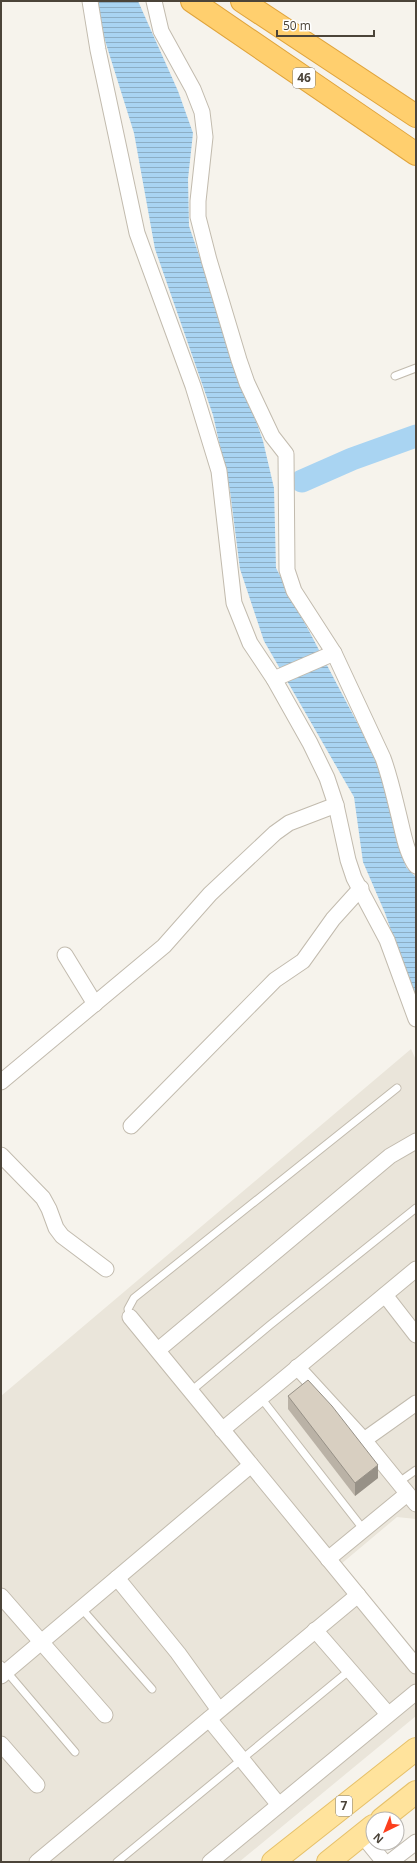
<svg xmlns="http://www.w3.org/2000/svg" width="417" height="1863" font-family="'Open Sans',sans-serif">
	<defs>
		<pattern id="water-rules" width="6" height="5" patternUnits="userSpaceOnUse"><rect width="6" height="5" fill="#a9d4f2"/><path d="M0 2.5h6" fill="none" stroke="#8caec5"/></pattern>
	</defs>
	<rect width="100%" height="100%" fill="#f6f3ec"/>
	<polygon fill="#eae5da" points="411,1049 416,1060 416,1519 397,1517 341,1564 416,1655 416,1716 239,1862 1,1862 1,1396"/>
	<polygon fill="url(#water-rules)" points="97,1 138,1 178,91 193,133 188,179 189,226 263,441 274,488 276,568 372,751 395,813 406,867 416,877 416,1001 385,913 363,862 354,797 264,641 240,569 230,491 213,415 155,249 134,133 102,31"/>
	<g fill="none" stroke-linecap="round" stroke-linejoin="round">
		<polyline stroke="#a9d4f2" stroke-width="23" points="302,481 352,459 416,436"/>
		<g stroke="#c2bbae" stroke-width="9">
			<g id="lane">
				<polyline points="395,376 416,368"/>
				<polyline points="130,1317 128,1309 134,1298 397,1088"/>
				<polyline points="191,1391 270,1325 416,1208"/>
				<polyline points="261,1398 364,1530"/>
				<polyline points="399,1482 416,1470"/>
				<polyline points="81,1608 152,1689"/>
				<polyline points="1,1665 75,1752"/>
				<polyline points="117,1862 350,1670"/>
			</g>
		</g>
		<g stroke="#c2bbae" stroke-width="17">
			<g id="street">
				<polyline points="90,1 98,50 137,233 193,386 219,471 234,603 250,643 274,679 310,743 327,778 336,805 348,860 354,878 387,940 416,1019"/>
				<path d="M154 1 161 31 193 89 202 112 205 137 198 201V217L209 260 239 360 247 383 272 436 286 454 287 570 294 591 334 653 383 758C390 777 394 796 399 816 403 832 406 852 416 866"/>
				<polyline points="274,679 334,653"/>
				<polyline points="65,955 95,1004"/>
				<polyline points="1,1082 164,946 210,894 275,833 289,823 336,805"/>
				<polyline points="131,1126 275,980 303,961 333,919 361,888"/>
				<polyline points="1,1155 43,1198 49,1209 56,1228 62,1236 106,1269"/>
				<polyline points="385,1295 416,1335"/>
				<polyline points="130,1317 416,1666"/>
				<polyline points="158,1350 390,1156 416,1141"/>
				<polyline points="297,1367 364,1440 416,1504"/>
				<polyline points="222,1430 416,1269"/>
				<polyline points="364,1440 416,1403"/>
				<polyline points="328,1559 407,1494"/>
				<polyline points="117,1578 178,1653 219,1710"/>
				<polyline points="1,1596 105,1715"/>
				<polyline points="315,1630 388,1714"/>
				<polyline points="1,1676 251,1465"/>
				<polyline points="209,1719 279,1805"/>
				<polyline points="1,1744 37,1785"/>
				<polyline points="362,1835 384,1862"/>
				<polyline points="37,1862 358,1595"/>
				<polyline points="210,1862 416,1692"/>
				<polyline points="390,1862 416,1842"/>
			</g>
		</g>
		<g stroke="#e6c16a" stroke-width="24">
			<g id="primary">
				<polyline points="382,1819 416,1792"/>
				<polyline points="273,1862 416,1749"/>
				<polyline points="328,1862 373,1826"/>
			</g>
		</g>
		<g stroke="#e0a43c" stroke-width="24">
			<g id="highway">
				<polyline points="192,1 416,154"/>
				<polyline points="242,1 416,116"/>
			</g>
		</g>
		<use href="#lane" stroke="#fff" stroke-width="7"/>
		<use href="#street" stroke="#fff" stroke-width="15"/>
		<use href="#primary" stroke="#ffe39c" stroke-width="22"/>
		<use href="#highway" stroke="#ffcf6e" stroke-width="22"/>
	</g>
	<polygon fill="#bab2a6" points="288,1396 378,1478 355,1496 288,1409"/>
	<polygon fill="#979187" points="378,1465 378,1478 355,1496 355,1483"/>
	<polygon fill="#d8cfc1" stroke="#979187" points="308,1380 332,1406 378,1465 355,1483 288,1396"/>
	<g text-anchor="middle" stroke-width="4" stroke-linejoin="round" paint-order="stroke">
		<g fill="#fff" stroke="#817c74" stroke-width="1">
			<rect x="293" y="68" width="22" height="20" rx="3"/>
			<rect x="336" y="1796" width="16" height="20" rx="3"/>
		</g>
		<g font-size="12" font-weight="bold" fill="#4b4439">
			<text x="304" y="82">46</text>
			<text x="344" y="1810">7</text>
		</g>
	</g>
	<rect width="417" height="1863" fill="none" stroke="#4b4439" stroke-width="4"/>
	<g transform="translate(385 1831) rotate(223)"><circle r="19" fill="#ffffff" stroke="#b7b4b0"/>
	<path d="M0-3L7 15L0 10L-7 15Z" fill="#fc3f1d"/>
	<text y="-6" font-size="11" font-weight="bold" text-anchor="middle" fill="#4b4439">N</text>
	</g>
	<path d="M277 30v6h97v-6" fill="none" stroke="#4b4439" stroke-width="2"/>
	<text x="283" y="30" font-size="12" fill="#4b4439" stroke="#ffffff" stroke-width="3" paint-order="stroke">50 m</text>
</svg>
